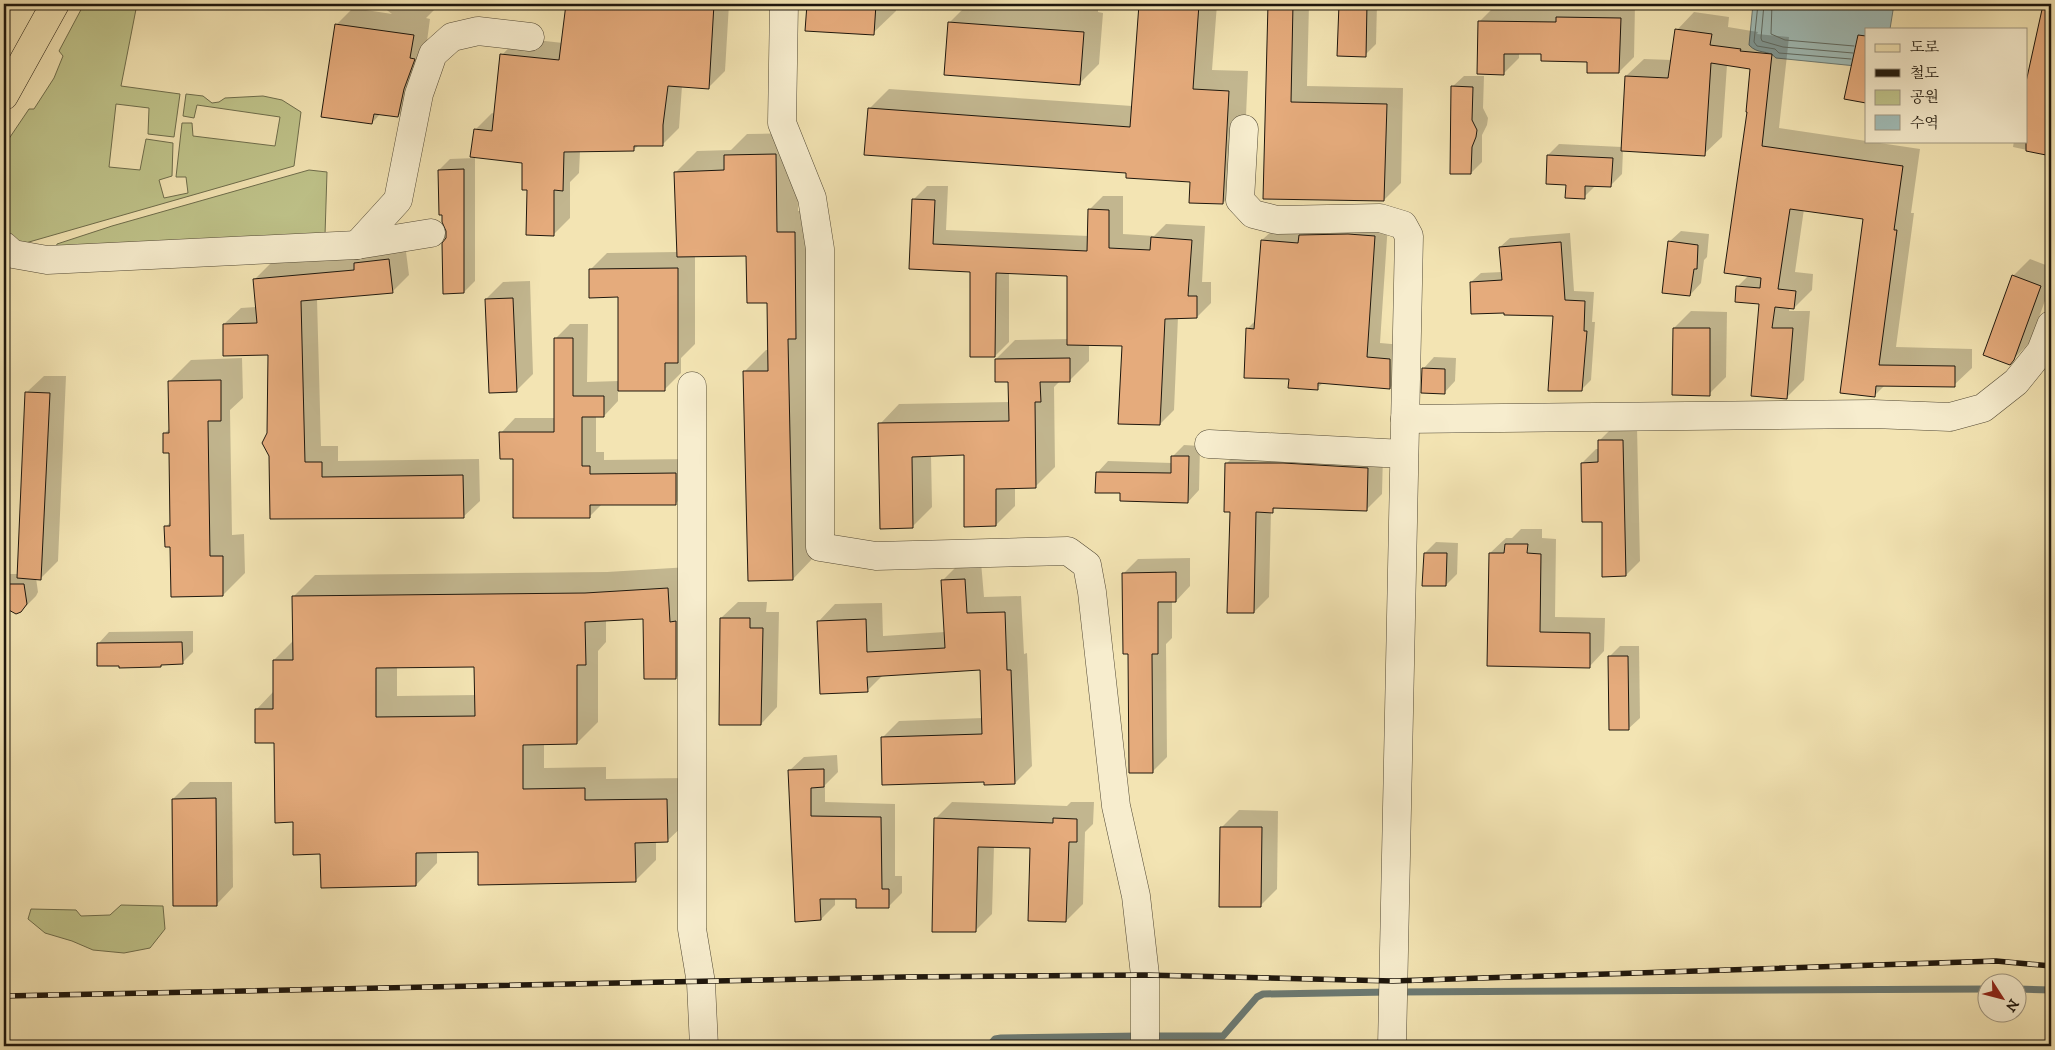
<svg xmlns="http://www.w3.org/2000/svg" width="2055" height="1050" font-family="'IM FELL DW Pica','Noto Serif KR',serif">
	<rect width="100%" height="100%" fill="#f3e4b3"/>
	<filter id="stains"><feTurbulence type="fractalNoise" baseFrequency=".004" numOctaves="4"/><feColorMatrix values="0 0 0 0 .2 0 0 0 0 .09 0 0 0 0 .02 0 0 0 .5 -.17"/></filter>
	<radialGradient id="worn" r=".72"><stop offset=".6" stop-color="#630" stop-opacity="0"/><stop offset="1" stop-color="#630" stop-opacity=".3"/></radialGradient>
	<g fill="#bfc38a" stroke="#6e6d4c">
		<polygon points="84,4 137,4 121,86 180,94 174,137 148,134 149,108 116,104 109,167 140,170 146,139 173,143 172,176 159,180 164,198 188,193 186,177 176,177 182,123 192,123 193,136 275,146 280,117 197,105 194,118 183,116 186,94 203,96 212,103 219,102 225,98 263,96 282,100 301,112 294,166 22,244 4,230 4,146 29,109 34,109 54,78 63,56 59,51"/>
		<polygon points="309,170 327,172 325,235 56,247 57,244 112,226"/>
		<polygon points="121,905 163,906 165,929 150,948 124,953 93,950 72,941 45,933 28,919 31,909 76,910 81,916 110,915"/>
	</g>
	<path fill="#a0bcb7" stroke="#6c7a73" d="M1753 4H1894L1890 29H1866V67L1776 58C1768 49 1758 55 1749 45Z"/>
	<g fill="#0003" fill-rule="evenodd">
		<polygon points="379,4 441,4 436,6 435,9 426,18 430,19 427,41 431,42 415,99 398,116 381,113 372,123 336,25 353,8 392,14"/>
		<polygon points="568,4 729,4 725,71 708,88 682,86 679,128 663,144 639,145 633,150 580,151 579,173 570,182 570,218 554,234 528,189 523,162 475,130 492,113 495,114 502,55 518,38 563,43"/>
		<polygon points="808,4 896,4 896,11 873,33 807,30"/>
		<polygon points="968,4 1098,4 1098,12 1103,13 1099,64 1080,83 949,23"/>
		<polygon points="1140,4 1217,4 1212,70 1248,71 1243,183 1223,203 1191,181 1127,172 869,109 889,89 1132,106"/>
		<polygon points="1270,4 1309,4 1307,86 1403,88 1401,183 1384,200 1264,197"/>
		<polygon points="1340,4 1377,4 1376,44 1365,55 1339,55"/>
		<polygon points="1549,4 1635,4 1634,57 1619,72 1588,61 1542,53 1519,53 1519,58 1503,74 1479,22 1495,6 1549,7"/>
		<polygon points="2045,4 2051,4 2051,155 2013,147 2014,141 2026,141 2026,87"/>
		<polygon points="1694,12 1729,17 1728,27 1758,32 1757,34 1789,37 1779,128 1920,149 1911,213 1914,213 1896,347 1972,349 1972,368 1954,385 1885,385 1874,396 1864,218 1804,209 1795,272 1813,274 1812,290 1794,308 1790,307 1789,311 1810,311 1804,380 1786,398 1760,303 1737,287 1749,275 1748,111 1752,68 1727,65 1722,137 1704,154 1623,150 1622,174 1611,185 1595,186 1584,197 1567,184 1548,155 1559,144 1622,147 1626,76 1644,59 1672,60 1677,30"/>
		<polygon points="1464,76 1484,76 1483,108 1488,118 1487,125 1482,135 1482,162 1471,173 1452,87"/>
		<polygon points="797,133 798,211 816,211 814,557 793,579 744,372 766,350 769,350 768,302 747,254 695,256 695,344 681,358 681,373 665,389 618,390 618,401 604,416 596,416 596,452 604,452 604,460 690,459 690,489 676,503 602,504 589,517 514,458 501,433 515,418 555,418 555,339 570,324 588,324 587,382 619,381 619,296 590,270 607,253 678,252 676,172 697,151 731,150 747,134"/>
		<polygon points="475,158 475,281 464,292 447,239 439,170 450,159"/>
		<polygon points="927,186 948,186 946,230 1089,236 1089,210 1103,196 1123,196 1123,234 1154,236 1166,224 1205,226 1202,282 1211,282 1211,303 1197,317 1178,317 1174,410 1160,424 1123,344 1089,344 1089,361 1069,381 1060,381 1054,387 1055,467 1035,487 1015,487 1015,506 996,525 965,454 931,455 932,507 912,527 880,424 899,404 1010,402 1009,381 996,359 1015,340 1068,339 1069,275 1009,272 1009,342 995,356 972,271 910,268 913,200"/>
		<polygon points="1388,223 1380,343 1403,345 1403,374 1390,388 1323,383 1317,388 1290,378 1247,329 1256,320 1262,240 1276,227"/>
		<polygon points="1681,231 1709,234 1707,257 1704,260 1701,283 1690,295 1669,242"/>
		<polygon points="1570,233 1574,291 1594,292 1592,322 1595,322 1591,380 1582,389 1554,315 1471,282 1481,273 1502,272 1500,247 1510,238"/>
		<polygon points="405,244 409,275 392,292 317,299 321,446 338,446 338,461 479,459 480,501 463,517 272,518 269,433 269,354 224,324 241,308 257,307 255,279 271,263"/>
		<polygon points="2030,259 2051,267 2051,284 2030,342 2010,363 2013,276"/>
		<polygon points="530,281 533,374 516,391 486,299 503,282"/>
		<polygon points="1691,311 1727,312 1726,377 1709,394 1674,328"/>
		<polygon points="1434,357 1456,358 1455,381 1444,393 1423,369"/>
		<polygon points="242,358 243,398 230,410 232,535 244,534 245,573 223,595 171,546 166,527 171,521 170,452 164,434 170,428 169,382 191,360"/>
		<polygon points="44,376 66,376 58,561 41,578 36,578 38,592 36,596 24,608 9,610 4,596 4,580 10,574 19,574 27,392"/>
		<polygon points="1613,427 1637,427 1640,561 1626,575 1582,463 1596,449 1599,449 1599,441"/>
		<polygon points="1184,445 1200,446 1199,490 1188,502 1121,492 1097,473 1108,461 1172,463 1172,457"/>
		<polygon points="1242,448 1383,453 1382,494 1366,510 1277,507 1271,511 1269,597 1254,612 1231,511 1226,464"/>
		<polygon points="1521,529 1542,529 1542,538 1556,539 1555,617 1605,618 1604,651 1589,667 1488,665 1490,553 1506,538 1512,538"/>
		<polygon points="1436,542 1458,543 1457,574 1446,585 1425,553"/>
		<polygon points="1190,558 1190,586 1176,601 1172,601 1172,638 1166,644 1167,757 1152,772 1129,653 1124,573 1138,559"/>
		<polygon points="981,562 984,597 1021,596 1024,654 1027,653 1032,766 1015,783 985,781 882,738 899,721 983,718 981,669 884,674 867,691 819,621 835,604 882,603 883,636 945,632 942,581 959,564"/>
		<path d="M689 567 697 656 676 678 645 618 606 620V642L598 651V722L577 743H544V768L606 767V779L688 778 689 820 667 841H656V860L635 881 479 851H437V863L416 885 322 853 294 821 275 742 256 710 274 691V660L294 640V596L315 575 607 572ZM475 665 476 695 397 696V667Z"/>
		<polygon points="738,602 767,602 766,612 779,612 777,707 761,724 721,618"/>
		<polygon points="193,631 193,652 182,663 163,663 160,666 98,644 109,632"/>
		<polygon points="1620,646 1639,646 1640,718 1628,729 1609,657"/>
		<polygon points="4,652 10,652 10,687 4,694"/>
		<polygon points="837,755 838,772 825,785 825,802 895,804 895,876 902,876 902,893 888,907 857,897 835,898 835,905 821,919 789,771 804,757"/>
		<polygon points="190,782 232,782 233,887 217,904 173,799"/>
		<polygon points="952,802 1067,806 1071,802 1094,802 1093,824 1085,832 1083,904 1066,921 1031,847 994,846 992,914 975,931 935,819"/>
		<polygon points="1239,810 1278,811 1277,889 1260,906 1222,827"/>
	</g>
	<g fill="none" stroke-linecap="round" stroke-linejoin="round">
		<g stroke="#5f6a62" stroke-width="1">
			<polyline points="1758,4 1754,42 1757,46 1775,49 1779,53 1851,59"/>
			<polyline points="1764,4 1761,38 1762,41 1783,47 1853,53"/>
			<polyline points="1772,4 1771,34 1785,40 1854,46"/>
		</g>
		<g stroke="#6c7a73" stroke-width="7">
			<polyline points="2018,989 2051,990"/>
			<polyline points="1399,992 1988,989"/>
			<polyline points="1151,1036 1223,1036 1257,997 1263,994 1389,992"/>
			<polyline points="989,1046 995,1039 1001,1038 1140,1036"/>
		</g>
	</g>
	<g fill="#e5ab7c" stroke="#1e170d" fill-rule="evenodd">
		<polygon points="566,4 714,4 709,89 668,86 663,125 663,146 634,146 634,151 564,152 563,191 554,190 554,236 526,235 527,190 522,190 522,163 470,157 474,129 492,131 500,54 559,60"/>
		<polygon points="807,4 876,4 874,35 805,31"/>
		<polygon points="1139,4 1199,4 1193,89 1229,91 1223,204 1189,203 1190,182 1126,178 1126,173 864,155 868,108 1130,127"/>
		<polygon points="1268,4 1293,4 1291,102 1387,104 1384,201 1263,199"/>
		<polygon points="1339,4 1367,4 1366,57 1337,56"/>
		<polygon points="2043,5 2051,6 2051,156 2026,151 2026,82"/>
		<polygon points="1556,17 1621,18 1619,73 1587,73 1587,62 1541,61 1541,54 1504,54 1504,75 1477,74 1478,21 1556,22"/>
		<polygon points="948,22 1084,32 1080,85 944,75"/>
		<polygon points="335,24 414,35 410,58 415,59 404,89 398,117 374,114 372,124 321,117"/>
		<polygon points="1675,29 1712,34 1710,45 1741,49 1740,51 1772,54 1762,146 1903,166 1894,230 1897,230 1879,365 1955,366 1955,387 1876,386 1875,397 1840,393 1863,219 1790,209 1778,289 1796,291 1794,309 1775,307 1772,328 1793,328 1787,399 1751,396 1759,304 1735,302 1736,286 1760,288 1761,278 1724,273 1747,112 1746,112 1750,69 1711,63 1705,156 1621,151 1625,76 1668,78"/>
		<polygon points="1858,35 1866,36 1866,103 1844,99"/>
		<polygon points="1451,86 1473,87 1472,120 1477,130 1476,137 1472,147 1471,174 1450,174"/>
		<polygon points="776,154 777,232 795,232 796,339 788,339 793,580 748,581 743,371 768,371 767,303 747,303 746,256 677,257 674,172 724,170 724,155"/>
		<polygon points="1547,155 1613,158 1611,187 1585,186 1585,199 1565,198 1566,185 1546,184"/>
		<polygon points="464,169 464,293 443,294 442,243 446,238 446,231 442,222 442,215 439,215 438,170"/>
		<polygon points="912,199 935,200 933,244 1087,251 1088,209 1109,210 1109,248 1150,250 1151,237 1192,240 1188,296 1197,296 1197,318 1165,319 1160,425 1118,424 1122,346 1067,345 1067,276 996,273 995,357 970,357 970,272 909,269"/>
		<polygon points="1348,234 1375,236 1367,357 1390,359 1390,389 1318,383 1318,390 1288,388 1289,379 1244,378 1246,328 1254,329 1261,240 1298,243 1299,235"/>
		<polygon points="1668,241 1698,245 1697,269 1694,269 1690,296 1662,293"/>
		<polygon points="1561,242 1565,300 1585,301 1584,331 1587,331 1582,391 1548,391 1553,316 1504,315 1504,313 1471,314 1470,282 1502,280 1499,247"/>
		<polygon points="389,259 393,293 301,301 305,462 322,462 322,477 463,475 464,518 270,519 269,456 262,443 267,433 268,355 223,356 223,324 257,323 253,279 354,270 354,263"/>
		<polygon points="678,268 678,363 665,363 665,391 618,391 618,297 589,298 589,269"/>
		<polygon points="2012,275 2041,286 2014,360 2010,365 1983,355"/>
		<polygon points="513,298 517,392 489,393 485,299"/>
		<polygon points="1673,328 1710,328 1710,396 1672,395"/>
		<polygon points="554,338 573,338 573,396 604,396 604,417 582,417 582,466 590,466 590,474 676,473 676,505 590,505 590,518 513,518 513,459 500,459 499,432 554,432"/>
		<polygon points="1070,358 1070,382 1040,382 1041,402 1035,402 1036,488 996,489 996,526 964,527 964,455 912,457 913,528 880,529 878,423 1009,421 1008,382 995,382 995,359"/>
		<polygon points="1422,368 1445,369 1445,394 1421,393"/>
		<polygon points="221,380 221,421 208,421 210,556 223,556 223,596 171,597 170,547 165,547 164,526 170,526 169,453 163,453 163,433 169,433 168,381"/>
		<polygon points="25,392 50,393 41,580 17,578"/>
		<polygon points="1598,440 1623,440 1626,576 1602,577 1602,522 1582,522 1581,463 1598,462"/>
		<polygon points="1171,456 1189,456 1188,503 1120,501 1120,493 1095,493 1096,472 1171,473"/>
		<polygon points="1225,463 1283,463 1368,468 1367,511 1273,508 1273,513 1256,512 1254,613 1227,613 1230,512 1224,512"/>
		<polygon points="1505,544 1528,544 1527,553 1541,554 1540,632 1590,633 1590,668 1487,666 1489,553 1504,553"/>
		<polygon points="1424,553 1447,553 1446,586 1422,586"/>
		<polygon points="1176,572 1176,602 1158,602 1158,654 1152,654 1153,773 1129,773 1128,654 1123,654 1122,573"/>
		<polygon points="965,579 967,613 1005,612 1007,670 1011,670 1015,784 984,785 984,782 882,785 881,737 982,734 980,670 867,677 868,692 820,694 817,621 866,619 867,652 945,648 941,580"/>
		<polygon points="4,584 24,584 27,604 21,612 16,614 7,609 4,599"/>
		<path d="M668 588 670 622 676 621V679H644L643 619 585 622 586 665H577V744L523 745V789L585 788V800L667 799 668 842 635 843 636 882 478 885V852L416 853V886L321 888 320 854 293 855V822L275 823 274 743H255V709H273V660H293L292 596 585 593ZM474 667 475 716 376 717V668Z"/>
		<polygon points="720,618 750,618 750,628 763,628 761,725 719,725"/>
		<polygon points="182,642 183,664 161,665 161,667 119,668 119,666 97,666 97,643"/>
		<polygon points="1608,656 1628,656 1629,730 1609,730"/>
		<polygon points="824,769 824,787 811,788 811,816 881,817 882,889 889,889 889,908 856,908 856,899 820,899 821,920 795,922 788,770"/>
		<polygon points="216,798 217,906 173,906 172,799"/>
		<polygon points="934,818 1053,823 1053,818 1077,819 1077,842 1069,842 1066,922 1028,921 1030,848 978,847 976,932 932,932"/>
		<polygon points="1220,827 1262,827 1261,907 1219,907"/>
	</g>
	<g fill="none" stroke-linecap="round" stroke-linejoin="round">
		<g stroke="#534a36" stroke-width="29">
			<g id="minor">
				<polyline points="784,4 782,123 812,198 820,249 820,547 876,556 1068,551 1087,565 1092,592 1116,806 1136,896 1145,975 1145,1046"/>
				<polyline points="1244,129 1240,200 1253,214 1277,220 1380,218 1403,225 1409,236 1392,1046"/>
				<polyline points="357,245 398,200 419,94 433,54 452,37 478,31 530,37"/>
				<polyline points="4,246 13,254 47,260 357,245 431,233"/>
				<polyline points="692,386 692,929 701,983 704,1046"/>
				<polyline points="1405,419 1873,414 1950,417 1983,408 2016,382 2041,351 2051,325"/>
				<polyline points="1209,444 1404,454"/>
			</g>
		</g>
		<g stroke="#1e170d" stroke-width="29">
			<polyline id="major" points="4,96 55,4"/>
		</g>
		<use href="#minor" stroke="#f7edce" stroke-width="28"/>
		<use href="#major" stroke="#f3e4b3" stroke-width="28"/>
		<g stroke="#1e170d" stroke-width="5.5">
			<polyline id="rail" points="4,996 905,977 1145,975 1393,981 1996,961 2051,966"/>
		</g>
		<use href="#rail" stroke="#f7edce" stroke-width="4" stroke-dasharray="11" stroke-linecap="butt"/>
	</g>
	<rect width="2055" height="1050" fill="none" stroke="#f3e4b3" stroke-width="20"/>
	<rect x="5" y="5" width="2045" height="1040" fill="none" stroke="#1e170d" stroke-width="2.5"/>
	<rect x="10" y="10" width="2035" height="1030" fill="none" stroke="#1e170d"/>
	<rect x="1865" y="28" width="162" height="115" fill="#f7edce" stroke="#a09781"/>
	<rect x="1875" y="44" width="25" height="8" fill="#f3e4b3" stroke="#a09781"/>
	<text x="1910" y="52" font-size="15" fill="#1e170d">도로</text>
	<rect x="1875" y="69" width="25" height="8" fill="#1e170d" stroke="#a09781"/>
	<text x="1910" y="78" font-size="15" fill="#1e170d">철도</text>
	<rect x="1875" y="90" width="25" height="15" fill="#bfc38a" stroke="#a09781"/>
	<text x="1910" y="102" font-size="15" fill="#1e170d">공원</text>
	<rect x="1875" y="115" width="25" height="15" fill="#a0bcb7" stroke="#a09781"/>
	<text x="1910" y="128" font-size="15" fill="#1e170d">수역</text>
	<g transform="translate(2002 998) rotate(126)"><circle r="24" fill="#f7edce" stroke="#a09781"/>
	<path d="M0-4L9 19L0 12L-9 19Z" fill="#8f2418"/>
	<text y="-8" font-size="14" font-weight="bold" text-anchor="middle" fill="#1e170d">N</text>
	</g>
	<rect width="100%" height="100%" filter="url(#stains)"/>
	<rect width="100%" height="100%" fill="url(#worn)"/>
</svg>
